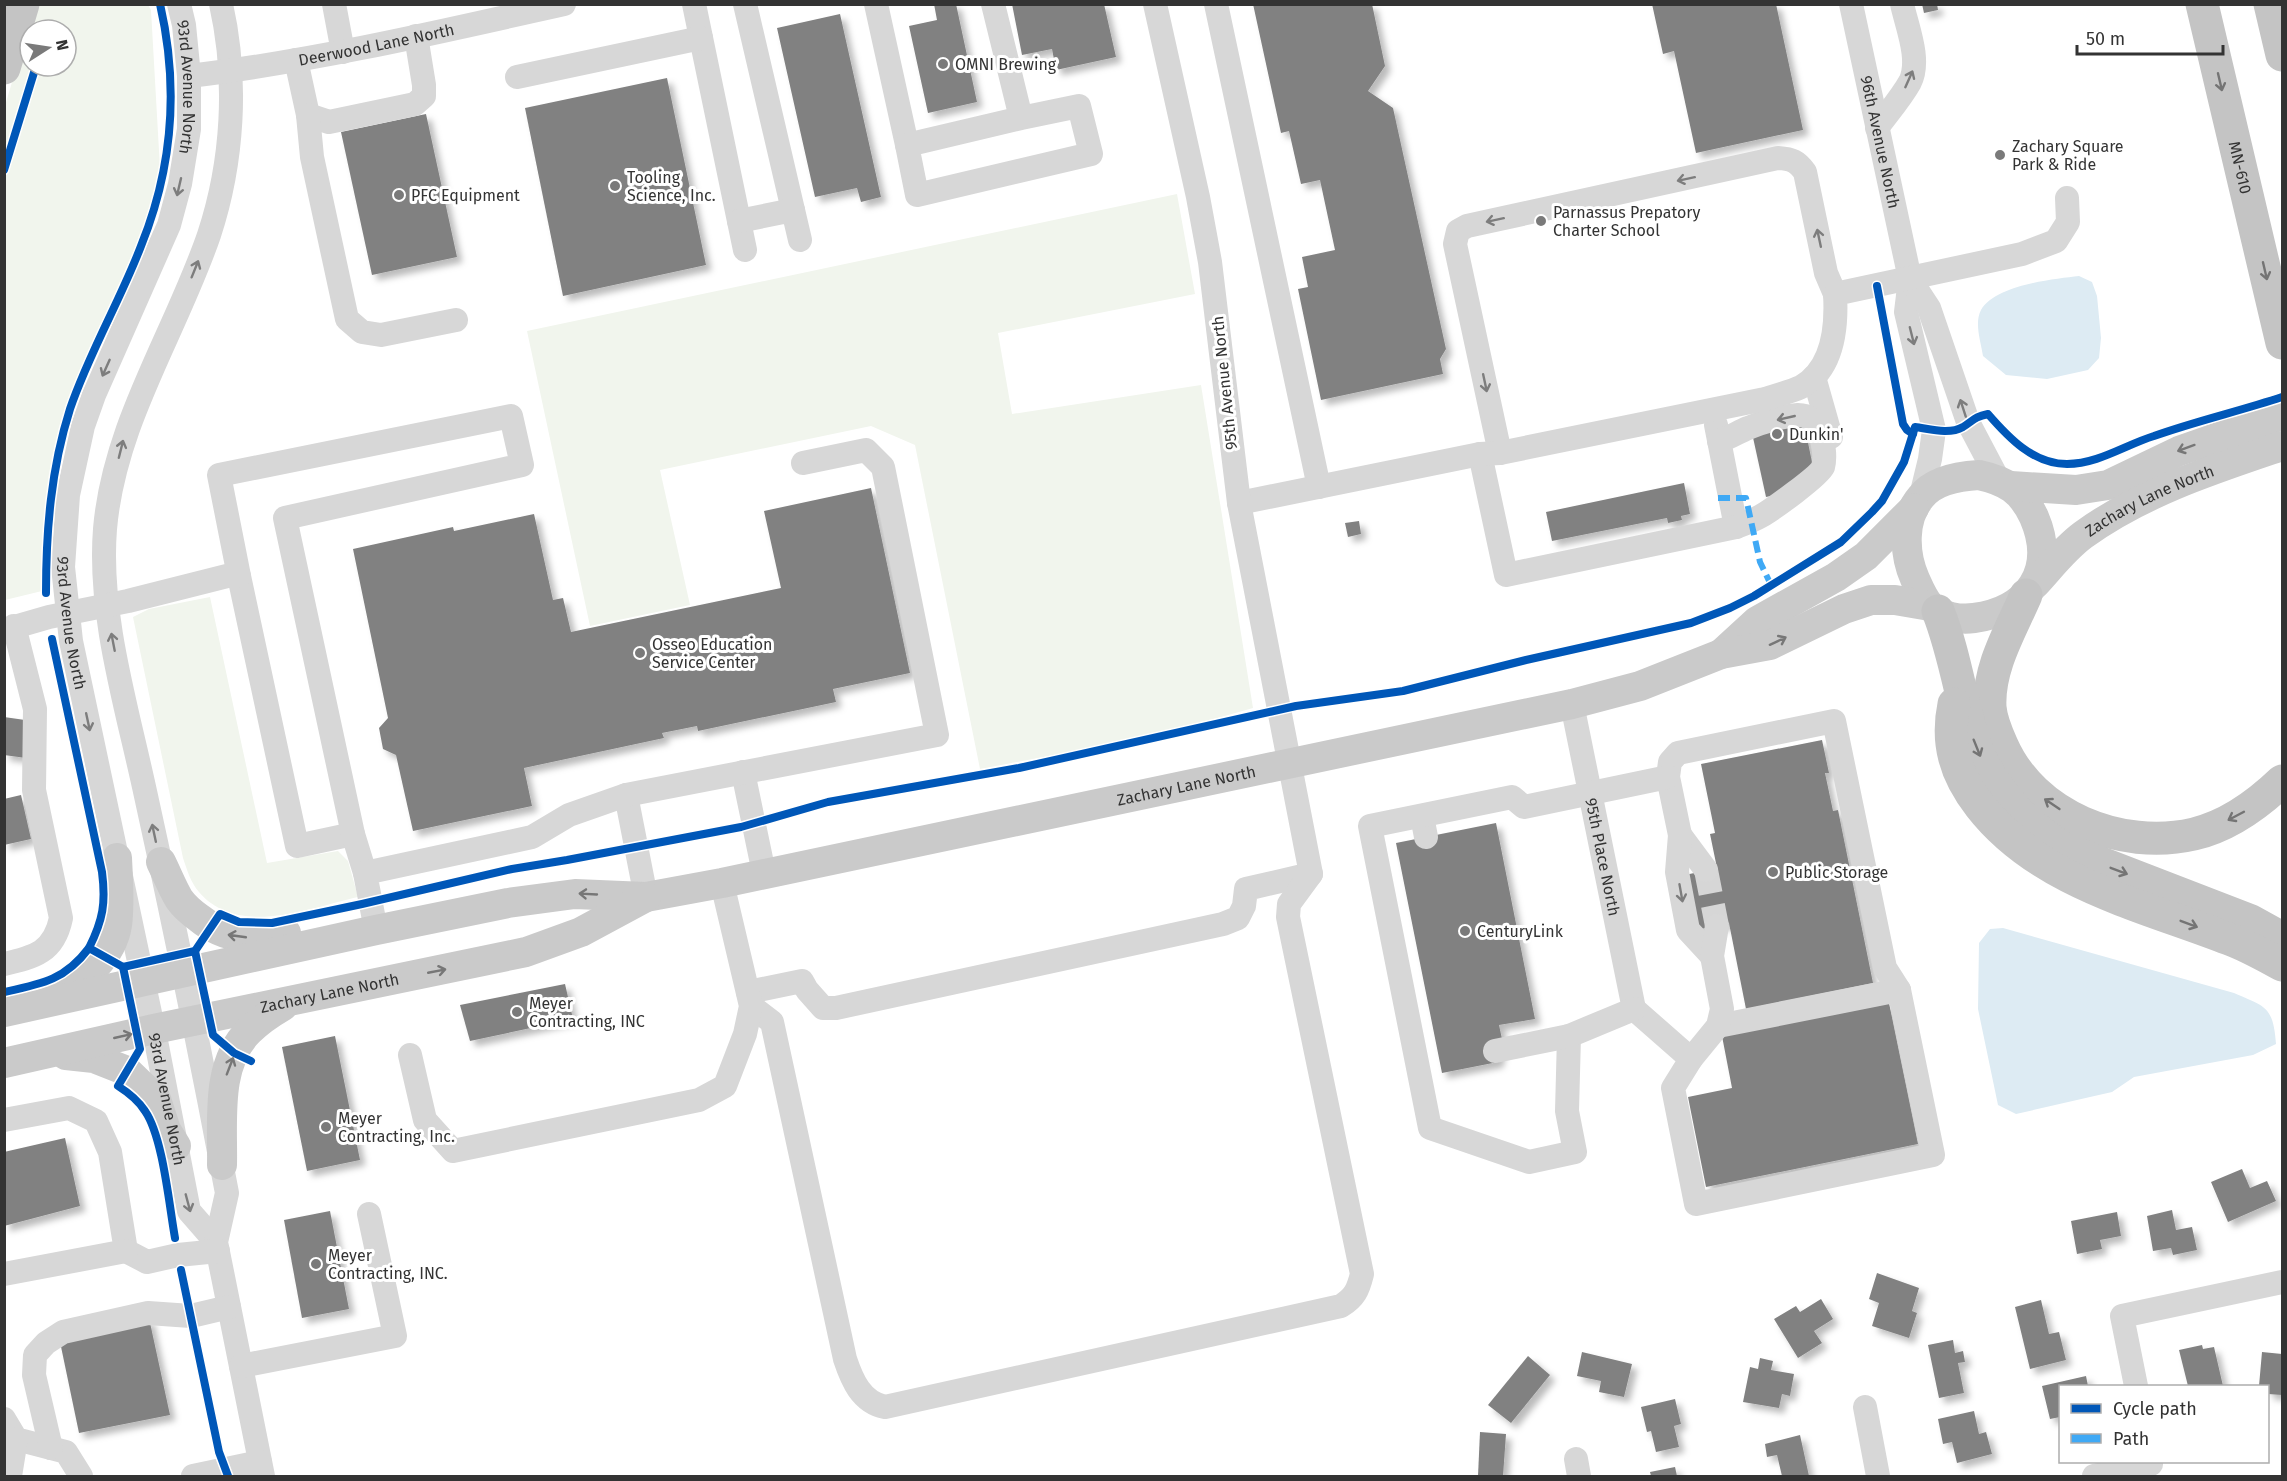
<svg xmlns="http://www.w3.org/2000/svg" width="2287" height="1481" font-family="'Fira Sans',sans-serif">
	<defs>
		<filter id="shadow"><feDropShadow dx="5.5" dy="5.5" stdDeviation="3" flood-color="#0004"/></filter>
	</defs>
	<rect width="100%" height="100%" fill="#fff"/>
	<g fill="#f1f5ed" fill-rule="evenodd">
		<path d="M35 5H148L151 10 161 186 108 320 69 399 44 519 42 591 5 600 4 109ZM30 30H66V66H30Z"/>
		<path d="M1177 194 1195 294 998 333 1012 414 1201 385 1253 708C1164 734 1071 752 980 769L915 445 871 426 660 470 690 605 590 626 527 331Z"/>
		<path d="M210 597 267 863 338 851 348 861 358 897C309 908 238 938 199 892 191 883 187 870 183 858L133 617 149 609Z"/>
	</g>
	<g fill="#ddebf3">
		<path d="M2079 276 2092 282 2097 296 2101 338 2099 358 2088 370 2047 379 2006 375 1983 356C1981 342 1974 323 1981 310 1996 285 2053 279 2079 276Z"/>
		<path d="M2003 928 2234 993C2266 1007 2273 1006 2276 1044L2253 1055 2134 1077 2112 1092 2016 1114 1998 1105 1978 1009 1979 943 1990 929Z"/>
	</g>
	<g fill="#818181" filter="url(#shadow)">
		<polygon points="934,4 956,4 977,102 928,113 909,26 937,20"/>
		<polygon points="1012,4 1104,4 1116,57 1056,70 1052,49 1022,55"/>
		<polygon points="1253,4 1372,4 1385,66 1368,91 1393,108 1446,349 1440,359 1443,374 1321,400 1298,289 1308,287 1302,257 1335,250 1320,180 1301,184 1289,131 1281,133"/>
		<polygon points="1652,4 1776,4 1803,130 1696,153 1674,51 1663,54"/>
		<polygon points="1922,4 1937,4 1938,10 1924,13"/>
		<polygon points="840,14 881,197 861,202 857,188 815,197 777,28"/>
		<polygon points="667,78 706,265 563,296 525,108"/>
		<polygon points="426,114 457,257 372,275 341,132"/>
		<polygon points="1804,423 1813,467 1780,494 1766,497 1752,433"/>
		<polygon points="1684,483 1690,514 1681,516 1682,520 1668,523 1667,518 1552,541 1546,512"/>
		<polygon points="871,488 910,673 833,689 836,702 698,731 697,726 662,733 664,738 524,768 532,806 413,831 396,755 383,749 379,728 388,718 353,549 453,527 454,531 534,514 553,600 563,598 571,632 781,588 764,511"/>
		<polygon points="1359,521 1361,534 1348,537 1345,523"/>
		<polygon points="4,717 32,721 26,758 4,755"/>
		<polygon points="1822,740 1829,773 1825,773 1833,811 1838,810 1873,983 1746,1009 1729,923 1696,930 1685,875 1717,868 1710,834 1715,833 1701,764"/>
		<polygon points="21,795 31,839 4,845 4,799"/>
		<polygon points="1496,823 1535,1019 1499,1025 1502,1039 1498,1062 1442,1073 1396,843"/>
		<polygon points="565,984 573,1019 470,1041 460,1005"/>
		<polygon points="1889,1003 1918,1144 1706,1187 1688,1097 1732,1088 1722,1036"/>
		<polygon points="335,1036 360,1160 307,1171 282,1047"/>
		<polygon points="65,1138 80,1206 4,1226 4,1152"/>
		<polygon points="2242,1169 2250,1188 2267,1181 2276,1201 2228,1222 2211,1182"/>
		<polygon points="2172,1210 2176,1230 2192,1227 2197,1250 2173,1255 2171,1248 2153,1251 2147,1216"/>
		<polygon points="330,1211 349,1309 302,1318 284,1220"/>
		<polygon points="2117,1212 2121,1236 2100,1240 2102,1249 2077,1254 2071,1221"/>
		<polygon points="1877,1273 1919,1288 1912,1311 1917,1313 1909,1338 1872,1326 1879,1303 1869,1299"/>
		<polygon points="1821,1299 1833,1319 1814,1331 1822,1343 1798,1358 1774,1319 1796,1306 1800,1312"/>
		<polygon points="2041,1300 2049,1334 2059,1332 2066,1360 2030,1369 2015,1307"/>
		<polygon points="149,1318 170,1415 79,1433 59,1337"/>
		<polygon points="1953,1340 1955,1353 1963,1351 1965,1362 1958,1363 1964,1393 1939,1398 1928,1345"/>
		<polygon points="2202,1345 2203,1349 2214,1347 2223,1386 2188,1386 2179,1350"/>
		<polygon points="1582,1352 1632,1364 1624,1397 1599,1392 1601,1381 1577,1376"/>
		<polygon points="2262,1352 2282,1354 2282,1395 2268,1394 2268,1386 2259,1386"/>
		<polygon points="1528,1356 1550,1375 1511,1423 1488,1405"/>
		<polygon points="1760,1358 1773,1361 1771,1370 1794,1374 1790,1396 1782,1394 1779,1408 1743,1402 1750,1367 1758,1369"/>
		<polygon points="2086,1376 2088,1386 2060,1386 2060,1417 2050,1419 2042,1386"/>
		<polygon points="1675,1399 1681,1424 1674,1426 1679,1447 1656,1452 1651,1431 1647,1432 1641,1407"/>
		<polygon points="1974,1411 1979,1434 1986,1432 1992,1454 1957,1463 1952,1442 1943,1444 1938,1419"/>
		<polygon points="1480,1432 1506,1434 1503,1476 1478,1476"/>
		<polygon points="1800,1435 1809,1476 1782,1476 1777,1455 1767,1457 1765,1444"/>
		<polygon points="1675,1467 1677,1476 1651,1476 1650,1472"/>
	</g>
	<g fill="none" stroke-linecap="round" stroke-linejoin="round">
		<polyline stroke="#d6d6d6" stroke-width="24" stroke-dasharray="24 12" stroke-linecap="butt" points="1706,870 1717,926"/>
		<g stroke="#d7d7d7" stroke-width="24">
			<path id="s1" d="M179 4 184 25 189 76V129L180 184 169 225 94 395 83 426 68 495 63 567 71 641 157 1046 189 1211 216 1242"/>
			<path d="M221 4C238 80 233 162 209 235 175 334 114 423 105 529 98 616 128 711 146 796 175 928 202 1061 227 1193L216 1242 263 1476"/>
			<polyline points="334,4 343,52"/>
			<polyline points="694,4 745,250"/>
			<polyline points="745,4 793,210"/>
			<polyline points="876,4 907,145"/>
			<polyline points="993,4 1021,118 1079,106 1091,154 917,195 907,145 1021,118"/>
			<polyline points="1216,4 1319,487"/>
			<path id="s2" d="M1851 4 1910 279 1906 312 1934 430 1930 459 1921 496"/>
			<polyline points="296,60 308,115 329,122 415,104 424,96 424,85 416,36"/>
			<path id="s3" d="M189 76C315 61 439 32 564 4"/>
			<polyline points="517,77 701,38"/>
			<polyline points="308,115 312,157 347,319 362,332 381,335 456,320"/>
			<path d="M1877 128C1888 113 1901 98 1910 82 1921 60 1907 27 1902 4"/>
			<polyline points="739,221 793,210 800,240"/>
			<polyline points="1910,279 1929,308 1968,422 1998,479"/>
			<polyline points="1814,377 1831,437"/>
			<polyline points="1716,425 1736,527"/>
			<path d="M1500 453 1455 244 1458 231 1467 226 1778 158C1792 159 1797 161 1805 172L1826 273 1835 294"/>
			<path d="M1480 454 1506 575 1736 527C1744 524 1754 520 1761 516 1772 510 1819 476 1823 467 1826 456 1823 440 1819 430 1816 421 1808 415 1798 415 1783 416 1762 422 1748 428 1738 432 1730 438 1719 441"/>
			<path d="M1239 503 1480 454 1500 453 1765 399C1777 395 1790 392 1801 387 1833 369 1837 327 1835 294L2022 254 2056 241 2068 222 2067 198"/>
			<polyline points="239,576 297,846 353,834"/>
			<polyline points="4,630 49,617 128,601 227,576 239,576 219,475 511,416 522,465 285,518 353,834 365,873"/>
			<path id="s4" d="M1572 704 1634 1009"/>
			<polyline points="743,772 764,873"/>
			<polyline points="626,795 646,897"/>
			<polyline points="1422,816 1426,837"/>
			<polyline points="1680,835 1706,870"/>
			<polyline points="376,930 365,873 532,837 569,815 626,795 937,735 883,467 866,450 803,463"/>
			<polyline points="1712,956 1688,930 1677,872 1680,835 1668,777 1670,762 1678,753 1834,721 1885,968 1899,990"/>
			<path d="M4 964C35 957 54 952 61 918L34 790 35 709 14 626"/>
			<polyline points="748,992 802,981 807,990 823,1008 836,1008 1223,924 1238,918 1244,906 1246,889 1311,874"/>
			<path d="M751 1006 772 1022 845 1359C852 1380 861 1402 885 1407L1341 1306C1355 1297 1358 1290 1362 1274L1288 917 1289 904 1311 874 1239 503 1210 262 1198 197 1155 4"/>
			<polyline points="1634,1009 1691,1059 1673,1088 1696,1204 1933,1155 1899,990 1718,1026"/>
			<polyline points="1569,1036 1567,1111 1575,1152 1529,1162 1430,1128 1370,826 1512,797 1524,807 1668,777"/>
			<polyline points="1495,1051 1569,1036 1634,1009"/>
			<polyline points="410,1055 425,1120 453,1151 699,1100 725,1086 745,1034 751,1006 722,883"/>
			<polyline points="1691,1059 1718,1026 1722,1009 1712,956 1717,926"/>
			<polyline points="4,1120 69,1108 96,1121 110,1152 126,1251 147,1262 178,1255 218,1251"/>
			<polyline points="4,1274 126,1251"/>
			<polyline points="241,1366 395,1336 369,1214"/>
			<polyline points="2136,1386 2122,1316 2282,1282"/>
			<polyline points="1865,1407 1878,1476"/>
			<polyline points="4,1419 16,1439 66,1452 81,1476"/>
			<polyline points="51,1448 34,1375 35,1355 46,1343 63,1332 148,1313 191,1316 229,1307"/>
			<polyline points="1576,1459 1579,1476"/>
			<polyline points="10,1476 16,1439"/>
			<polyline points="193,1476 260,1462"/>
			<polyline points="2094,1476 2151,1464"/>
		</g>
		<g stroke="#cacaca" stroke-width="30">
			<path d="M1979 475C2007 481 2022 491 2034 517 2057 570 2029 611 1974 618 1960 620 1942 617 1931 607 1924 600 1919 588 1915 579 1904 554 1902 519 1921 497 1934 480 1960 476 1979 475Z"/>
			<polyline points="2011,486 2076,490 2108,485 2179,451 2282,415"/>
			<path id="s5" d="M2035 584C2050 568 2064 549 2083 535 2142 492 2214 469 2282 446"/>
			<polyline points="1721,654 1757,621 1836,577 1866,556 1914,508"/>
			<path d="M161 862C167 874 172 887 179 899 184 906 192 913 199 918 226 940 254 940 286 933"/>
			<path d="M57 994C84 981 112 956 117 925 120 903 118 880 117 858"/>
			<path id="s6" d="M4 1012 376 930 508 903 575 894 646 897 722 883 1572 704 1640 686 1721 654 1770 645 1844 609 1871 600H1895L1930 606"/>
			<polyline points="66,1055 94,1058 127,1071 156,1099 166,1130 176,1146"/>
			<path id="s7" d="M4 1063 154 1029 526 952 581 932 646 897"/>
			<path d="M222 1165C223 1122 215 1064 249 1031 259 1021 271 1013 283 1006"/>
		</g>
		<g stroke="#c4c4c4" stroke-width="33">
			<path id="s8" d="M2202 4 2282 343"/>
			<polyline points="2270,4 2282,55"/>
			<polyline points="4,68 23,4"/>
			<path d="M2026 595C2011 630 1988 667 1990 707 1991 720 1997 734 2002 745 2033 816 2121 851 2194 834 2228 826 2258 804 2282 781"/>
			<path d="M1938 611C1954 651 1960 694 1972 735 1987 785 2023 824 2067 850L2251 921 2282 938"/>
			<path d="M1954 704C1946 743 1955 774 1980 806 2040 883 2142 905 2229 939 2248 946 2265 956 2282 965"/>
		</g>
		<polyline stroke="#3fa9f5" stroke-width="6" stroke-dasharray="12 6" stroke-linecap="butt" points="1718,498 1746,498 1760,562 1771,585"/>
		<g stroke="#fff" stroke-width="11">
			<g id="cycleway">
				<polyline points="4,170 36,66"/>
				<polyline points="1877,286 1903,424 1907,430 1913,434"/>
				<path d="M46 593C46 530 51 469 70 409 89 353 120 301 141 246 173 167 179 87 160 4"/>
				<path d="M52 639 102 872C106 903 103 920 89 948L123 967 140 1049 118 1086C129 1093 138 1100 145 1111 163 1137 169 1205 175 1238"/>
				<polyline points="195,951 213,1035 234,1053 251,1061"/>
				<path d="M123 967 195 951 220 914 239 922 272 923 362 904 512 869 567 860 741 827 828 802 1019 768 1296 706 1403 691 1526 660 1691 623 1730 608 1754 596 1841 542 1872 512 1882 501 1904 462 1915 427C1930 429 1949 435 1963 427 1974 420 1974 417 1988 414 2008 437 2033 464 2067 464 2098 464 2125 445 2154 436 2196 421 2240 411 2282 397"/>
				<path d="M4 992C42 984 65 980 89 948"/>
				<polyline points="181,1270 219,1452 228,1476"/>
			</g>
		</g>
		<use href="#cycleway" stroke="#0057b8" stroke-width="8"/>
	</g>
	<defs><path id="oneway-shaft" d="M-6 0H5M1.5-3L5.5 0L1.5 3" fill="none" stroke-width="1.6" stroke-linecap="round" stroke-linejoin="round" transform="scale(1.5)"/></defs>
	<g stroke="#7d7d7d">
		<use href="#oneway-shaft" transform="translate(1909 79) rotate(-66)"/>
		<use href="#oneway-shaft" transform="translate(1686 179) rotate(168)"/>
		<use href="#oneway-shaft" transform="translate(179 187) rotate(103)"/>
		<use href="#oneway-shaft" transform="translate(1495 220) rotate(168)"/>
		<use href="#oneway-shaft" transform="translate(1819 238) rotate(-102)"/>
		<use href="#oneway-shaft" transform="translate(195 269) rotate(-68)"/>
		<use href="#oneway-shaft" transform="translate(1912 336) rotate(76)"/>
		<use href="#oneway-shaft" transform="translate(106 368) rotate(114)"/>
		<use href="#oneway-shaft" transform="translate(1485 383) rotate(78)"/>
		<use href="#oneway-shaft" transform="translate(1963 408) rotate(-108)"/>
		<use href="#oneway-shaft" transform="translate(1786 418) rotate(167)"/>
		<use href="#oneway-shaft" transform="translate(121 449) rotate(-76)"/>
		<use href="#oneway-shaft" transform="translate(113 642) rotate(-101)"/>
		<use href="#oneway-shaft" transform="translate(88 722) rotate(78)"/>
		<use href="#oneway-shaft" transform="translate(154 833) rotate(-102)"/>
		<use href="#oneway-shaft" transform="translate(1681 893) rotate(80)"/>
		<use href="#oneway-shaft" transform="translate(188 1203) rotate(75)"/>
	</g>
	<g stroke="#747474">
		<use href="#oneway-shaft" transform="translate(2220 82) rotate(77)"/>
		<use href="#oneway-shaft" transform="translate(2265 271) rotate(77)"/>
		<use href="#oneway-shaft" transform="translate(1977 748) rotate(68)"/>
		<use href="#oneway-shaft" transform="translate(2052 804) rotate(-146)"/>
		<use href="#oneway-shaft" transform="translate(2236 816) rotate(152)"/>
		<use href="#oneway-shaft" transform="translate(2119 871) rotate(21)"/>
		<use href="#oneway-shaft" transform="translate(2189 924) rotate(21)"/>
	</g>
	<g stroke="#777">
		<use href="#oneway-shaft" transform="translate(2186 448) rotate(160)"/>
		<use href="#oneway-shaft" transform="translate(1778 641) rotate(-25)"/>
		<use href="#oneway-shaft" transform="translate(588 894) rotate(-177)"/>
		<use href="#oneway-shaft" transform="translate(237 936) rotate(-172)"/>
		<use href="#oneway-shaft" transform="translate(437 971) rotate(-11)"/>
		<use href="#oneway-shaft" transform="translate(123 1036) rotate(-13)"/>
		<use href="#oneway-shaft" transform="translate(230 1066) rotate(-69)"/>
	</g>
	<g fill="#7a7a7a" stroke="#fff" stroke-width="2">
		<circle cx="943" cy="64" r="6"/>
		<circle cx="2000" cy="155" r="6"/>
		<circle cx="615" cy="186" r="6"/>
		<circle cx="399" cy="195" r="6"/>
		<circle cx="1541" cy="221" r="6"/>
		<circle cx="1777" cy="434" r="6"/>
		<circle cx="640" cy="653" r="6"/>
		<circle cx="1773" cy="872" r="6"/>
		<circle cx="1465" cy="931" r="6"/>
		<circle cx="517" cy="1012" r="6"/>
		<circle cx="326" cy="1127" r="6"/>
		<circle cx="316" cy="1264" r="6"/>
	</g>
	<g text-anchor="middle" stroke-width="6" stroke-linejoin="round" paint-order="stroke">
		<g font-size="16" fill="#333" stroke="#fff">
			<text dy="6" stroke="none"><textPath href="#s3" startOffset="190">Deerwood Lane North</textPath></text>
			<text dy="6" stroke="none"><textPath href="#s1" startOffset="84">93rd Avenue North</textPath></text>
			<text dy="6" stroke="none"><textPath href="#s2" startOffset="141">96th Avenue North</textPath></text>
			<text dy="6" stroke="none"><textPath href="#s8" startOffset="168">MN-610</textPath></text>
			<text transform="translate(1224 383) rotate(-96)" y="6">95th Avenue North</text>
			<text dy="6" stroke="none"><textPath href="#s5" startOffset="144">Zachary Lane North</textPath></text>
			<text dy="6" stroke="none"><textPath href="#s1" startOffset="642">93rd Avenue North</textPath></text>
			<text dy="6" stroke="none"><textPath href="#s6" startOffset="1206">Zachary Lane North</textPath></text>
			<text dy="6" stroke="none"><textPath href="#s4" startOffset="156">95th Place North</textPath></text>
			<text dy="6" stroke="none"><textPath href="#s7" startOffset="333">Zachary Lane North</textPath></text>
			<text dy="6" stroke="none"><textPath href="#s1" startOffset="1128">93rd Avenue North</textPath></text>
		</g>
		<g font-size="16" fill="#333" stroke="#fff" text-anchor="start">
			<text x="955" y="70">OMNI Brewing</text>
			<text x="2012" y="152">Zachary Square<tspan x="2012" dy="18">Park &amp; Ride</tspan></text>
			<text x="627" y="183">Tooling<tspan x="627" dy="18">Science, Inc.</tspan></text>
			<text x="411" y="201">PFC Equipment</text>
			<text x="1553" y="218">Parnassus Prepatory<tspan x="1553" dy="18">Charter School</tspan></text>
			<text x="1789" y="440">Dunkin'</text>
			<text x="652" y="650">Osseo Education<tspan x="652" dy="18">Service Center</tspan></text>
			<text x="1785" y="878">Public Storage</text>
			<text x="1477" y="937">CenturyLink</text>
			<text x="529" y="1009">Meyer<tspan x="529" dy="18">Contracting, INC</tspan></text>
			<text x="338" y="1124">Meyer<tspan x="338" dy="18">Contracting, Inc.</tspan></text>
			<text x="328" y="1261">Meyer<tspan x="328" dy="18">Contracting, INC.</tspan></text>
		</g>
	</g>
	<rect width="2287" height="1481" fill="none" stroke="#333333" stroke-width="12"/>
	<rect x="2059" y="1385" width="210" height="78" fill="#ffffff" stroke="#adadad" stroke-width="1.5"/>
	<rect x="2071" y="1404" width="30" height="9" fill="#0057b8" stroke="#adadad" stroke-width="1.5"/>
	<text x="2113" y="1415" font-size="18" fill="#333333">Cycle path</text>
	<rect x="2071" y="1434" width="30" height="9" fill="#3fa9f5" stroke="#adadad" stroke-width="1.5"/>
	<text x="2113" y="1445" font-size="18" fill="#333333">Path</text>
	<g transform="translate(48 48) rotate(78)"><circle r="28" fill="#ffffff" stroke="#adadad" stroke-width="1.5"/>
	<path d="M0-4.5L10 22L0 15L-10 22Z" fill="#7a7a7a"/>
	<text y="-9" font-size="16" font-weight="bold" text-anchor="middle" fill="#333333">N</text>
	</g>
	<path d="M2077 45v9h146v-9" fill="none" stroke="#333333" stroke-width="3"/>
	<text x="2086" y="45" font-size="18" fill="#333333" stroke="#ffffff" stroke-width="4.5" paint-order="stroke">50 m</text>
</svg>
